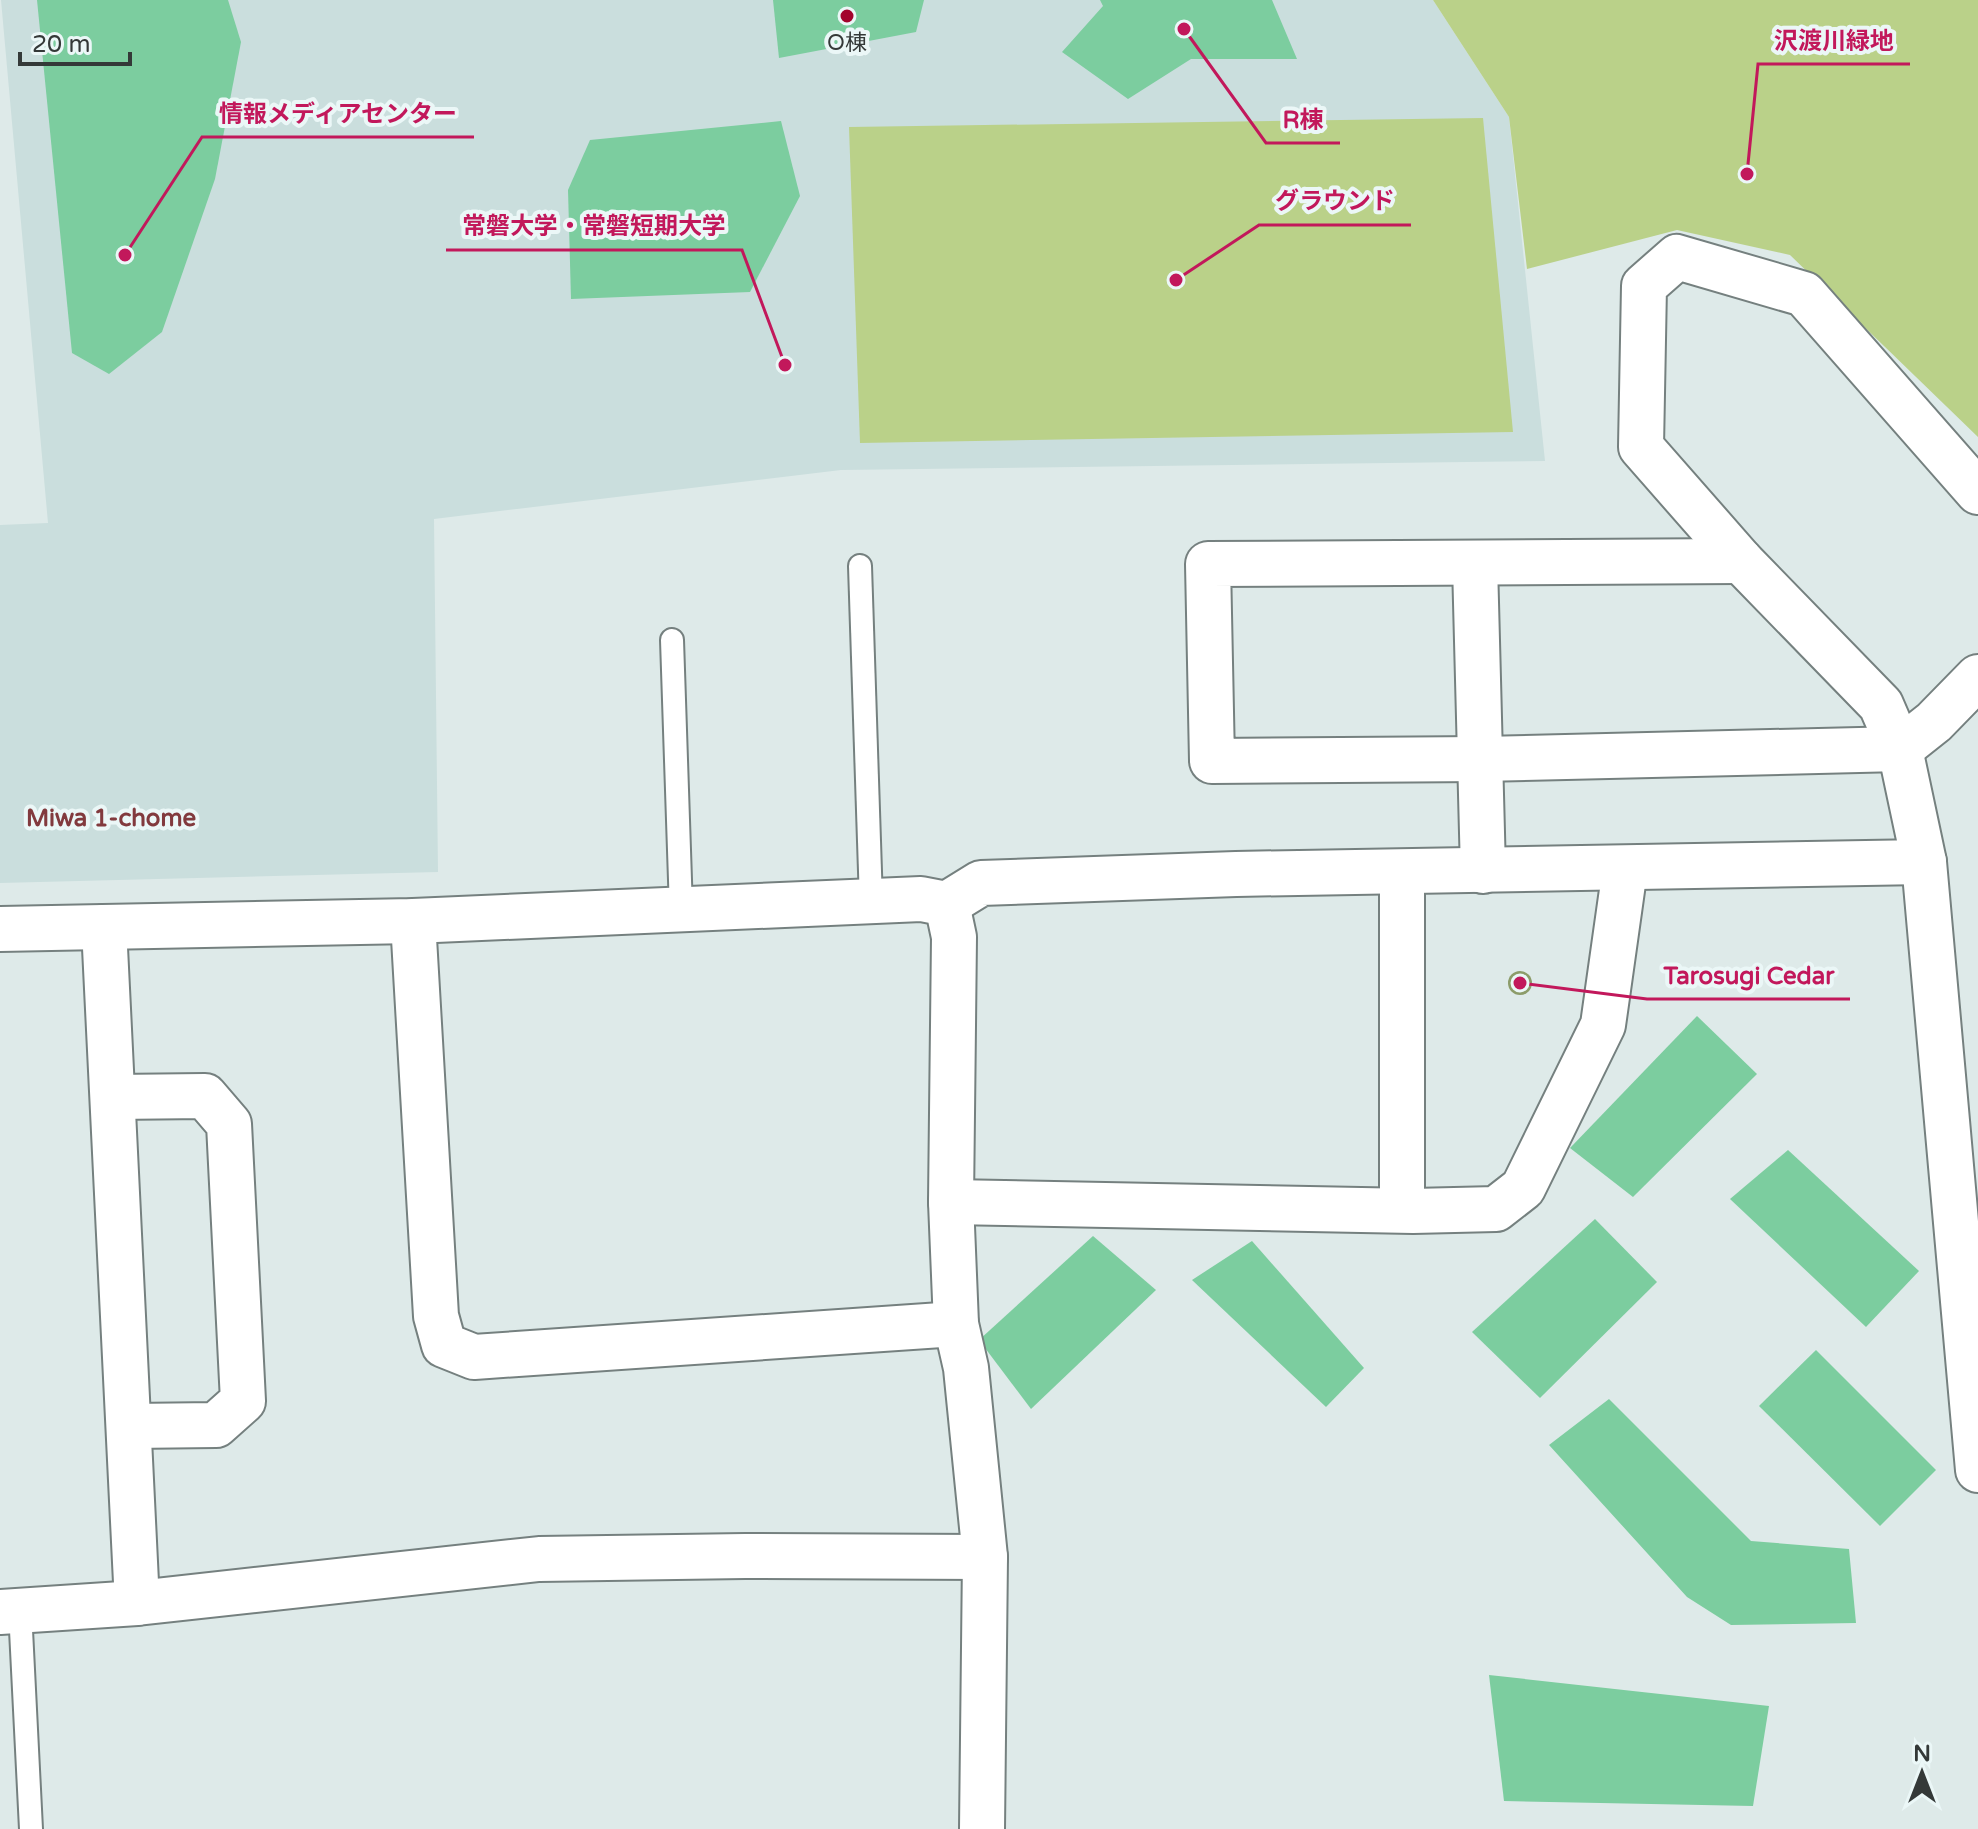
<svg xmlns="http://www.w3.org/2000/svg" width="1978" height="1829" font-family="'Varela Round','Noto Sans JP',sans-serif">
	<rect width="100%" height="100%" fill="#deeae9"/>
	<polygon fill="#cadedd" points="1,0 1433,0 1509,117 1545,461 841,470 434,519 438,872 0,883 0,525 48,523"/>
	<g fill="#bad189">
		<polygon points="1433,0 1978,0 1978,437 1790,255 1677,230 1527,269 1509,117"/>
		<polygon points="1483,118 1513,432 860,443 849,127"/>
	</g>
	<g fill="#7ccd9f">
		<polygon points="37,0 228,0 241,42 215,179 162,332 109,374 72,353"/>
		<polygon points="773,0 924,0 916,32 779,58"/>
		<polygon points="1100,0 1272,0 1297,59 1191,59 1128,99 1062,52 1103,6"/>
		<polygon points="781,121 800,196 750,292 571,299 568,190 590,140"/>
		<polygon points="1697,1016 1757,1074 1633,1197 1570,1148"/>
		<polygon points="1788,1150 1919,1271 1866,1327 1730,1199"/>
		<polygon points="1595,1219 1657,1282 1540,1398 1472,1332"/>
		<polygon points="1093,1236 1156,1290 1031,1409 979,1340"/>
		<polygon points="1252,1241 1364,1368 1326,1407 1192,1280"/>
		<polygon points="1816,1350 1936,1470 1880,1526 1759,1406"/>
		<polygon points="1609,1399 1751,1541 1849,1549 1856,1623 1731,1625 1687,1597 1549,1445"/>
		<polygon points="1489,1675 1769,1706 1753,1806 1504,1801"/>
	</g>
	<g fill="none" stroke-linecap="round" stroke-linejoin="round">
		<g stroke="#75807f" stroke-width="26">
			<g id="service">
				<polyline points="860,566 871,902"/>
				<polyline points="672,640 681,910"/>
				<polyline points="20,1610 31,1829"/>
			</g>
		</g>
		<g stroke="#75807f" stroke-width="48">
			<g id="minor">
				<polyline points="1741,561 1208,564 1212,761 1482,759 1900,749 1934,722 1978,677"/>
				<polyline points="1475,564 1483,871"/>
				<polyline points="1402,872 1402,1210"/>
				<polyline points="947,904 981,883 1236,874 1924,862 1900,749 1881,705 1741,561 1641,447 1644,286 1677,257 1804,294 1978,492"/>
				<polyline points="413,921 436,1316 444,1345 474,1357 956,1324"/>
				<polyline points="104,927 137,1603"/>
				<polyline points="0,929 413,921 921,899 947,904 954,937 951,1202 956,1324 966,1368 985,1557 982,1829"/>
				<polyline points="113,1097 205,1096 229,1124 243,1401 216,1425 130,1426"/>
				<polyline points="951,1202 1413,1211 1496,1209 1523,1188 1603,1025 1625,869"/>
				<polyline points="0,1612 137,1603 539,1559 745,1556 985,1557"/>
			</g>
		</g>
		<g stroke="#75807f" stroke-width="48">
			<polyline id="tertiary" points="1924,862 1978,1470"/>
		</g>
		<use href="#service" stroke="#fff" stroke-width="22"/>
		<use href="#minor" stroke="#fff" stroke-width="44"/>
		<use href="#tertiary" stroke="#fff" stroke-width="44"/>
	</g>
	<circle fill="#8c9c6a" cx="1520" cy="983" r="12"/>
	<circle fill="#a2032c" stroke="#ebf7f7" stroke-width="3" cx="847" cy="16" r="8"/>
	<g text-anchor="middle" stroke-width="8" stroke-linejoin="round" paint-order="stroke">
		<g font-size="22" fill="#343938" stroke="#ebf7f7">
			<text x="847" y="50">O棟</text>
		</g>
		<g font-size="24" font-weight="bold" fill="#823a3e" stroke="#ebf7f7">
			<text x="111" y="826">Miwa 1-chome</text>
		</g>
	</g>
	<path fill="none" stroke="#c2185b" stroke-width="3" d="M1747 174L1758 64H1910M125 255L202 137H474M1184 29L1266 143H1340M1176 280L1259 225H1411M785 365L742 250H446M1520 983L1647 999H1850"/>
	<g fill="#c2185b" stroke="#ebf7f7" stroke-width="3">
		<circle cx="1747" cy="174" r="8"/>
		<circle cx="125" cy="255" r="8"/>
		<circle cx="1184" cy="29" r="8"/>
		<circle cx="1176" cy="280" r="8"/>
		<circle cx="785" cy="365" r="8"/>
		<circle cx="1520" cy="983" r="8"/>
	</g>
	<g font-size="24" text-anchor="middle" font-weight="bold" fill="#c2185b" stroke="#ebf7f7" stroke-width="8" stroke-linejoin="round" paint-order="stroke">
		<text x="1834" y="49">沢渡川緑地</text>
		<text x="338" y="122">情報メディアセンター</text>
		<text x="1303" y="128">R棟</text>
		<text x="1335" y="209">グラウンド</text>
		<text x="594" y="234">常磐大学・常磐短期大学</text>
		<text x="1749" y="984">Tarosugi Cedar</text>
	</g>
	<g transform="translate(1922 1773)" stroke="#ebf7f7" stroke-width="6" paint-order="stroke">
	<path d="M0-6L14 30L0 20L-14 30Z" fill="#343938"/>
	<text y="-12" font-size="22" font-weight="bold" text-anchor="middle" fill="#343938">N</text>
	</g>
	<path d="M20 52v12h110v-12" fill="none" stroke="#343938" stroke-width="4"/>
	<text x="32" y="52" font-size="24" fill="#343938" stroke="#ebf7f7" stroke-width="6" paint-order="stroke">20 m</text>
</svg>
